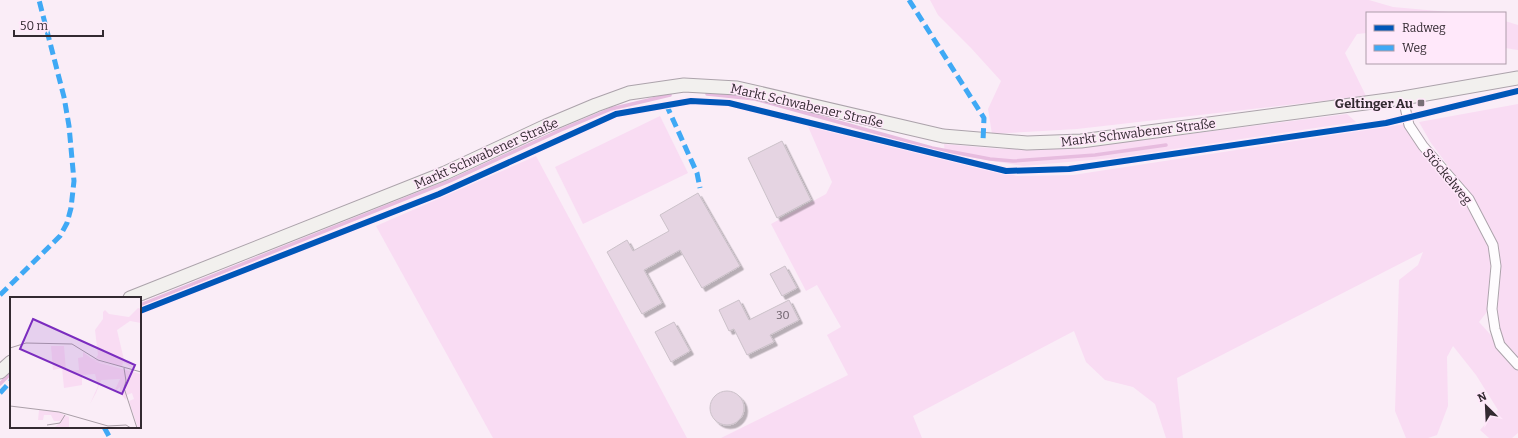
<svg xmlns="http://www.w3.org/2000/svg" width="1518" height="438" font-family="Bitter,serif">
	<defs>
		<filter id="shadow"><feDropShadow dx="3.5" dy="3.5" stdDeviation="0" flood-color="#0004"/></filter>
	</defs>
	<rect width="100%" height="100%" fill="#faedf7"/>
	<g fill="#f9dcf3">
		<polygon points="930,0 1369,0 1393,7 1460,13 1367,13 1367,33 1357,34 1345,53 1366,96 1077,129 992,134 988,109 1001,81 971,48 938,15"/>
		<polygon points="1505,21 1518,25 1518,50 1505,48"/>
		<polygon points="1518,104 1518,360 1503,344 1498,330 1495,309 1496,243 1488,225 1470,195 1431,143 1419,122"/>
		<polygon points="1347,114 1356,122 1114,158 1023,166 945,153 944,144 1000,149 1079,148"/>
		<polygon points="660,116 688,173 583,224 555,167"/>
		<polygon points="807,124 1017,176 1073,175 1405,124 1454,191 1472,211 1489,245 1491,262 1490,308 1479,322 1518,365 1518,433 1512,438 1489,438 1480,430 1498,410 1476,375 1453,346 1447,357 1448,406 1437,435 1428,438 1406,438 1395,411 1399,280 1418,265 1423,252 1177,378 1183,438 1166,438 1155,404 1133,387 1105,380 1086,362 1074,331 913,416 922,438 721,438 848,375 827,335 841,327 817,285 806,291 771,224 826,194 832,182"/>
		<polygon points="536,156 687,438 493,438 376,226"/>
	</g>
	<g fill="none" stroke-linecap="round" stroke-linejoin="round">
		<g stroke="#e7bcdf" stroke-width="3.5">
			<polyline points="707,94 755,99 932,148 990,159 1013,161 1095,155 1166,145"/>
			<polyline points="140,305 450,181 561,130 611,109 670,95"/>
			<polyline points="0,384 11,373"/>
		</g>
	</g>
	<g fill="#e5d4e2" stroke="#cbc1c9" filter="url(#shadow)">
		<polygon points="782,141 811,200 777,218 748,158"/>
		<polygon points="698,193 740,266 702,288 680,250 644,270 662,303 642,314 607,252 627,240 633,251 669,231 660,215"/>
		<polygon points="785,266 797,288 782,296 770,274"/>
		<polygon points="739,300 749,320 789,300 799,320 770,335 774,342 747,355 734,329 729,331 719,310"/>
		<polygon points="674,322 690,351 671,362 655,332"/>
		<circle cx="727" cy="408" r="17"/>
	</g>
	<g fill="none" stroke-linecap="round" stroke-linejoin="round">
		<g stroke="#aca3ab" stroke-width="11">
			<polyline id="street" points="1403,98 1409,125 1423,146 1469,199 1493,245 1496,266 1492,309 1495,329 1500,345 1518,365"/>
		</g>
		<g stroke="#aca3ab" stroke-width="15">
			<g id="secondary">
				<polyline points="130,298 445,173 546,126 596,105 629,93 684,85 737,88 943,136 1027,143 1081,141 1403,98 1518,78"/>
				<polyline points="0,372 11,362"/>
			</g>
		</g>
		<use href="#street" stroke="#fefcfe" stroke-width="9"/>
		<use href="#secondary" stroke="#f2f0ee" stroke-width="13"/>
		<g stroke="#3fa9f5" stroke-width="5" stroke-dasharray="10 5" stroke-linecap="butt">
			<polyline points="909,0 984,118 983,141"/>
			<polyline points="666,104 697,173 700,188"/>
			<polyline points="0,295 60,236 67,223 71,208 74,181 69,126 64,97 39,0"/>
			<polyline points="0,393 11,381"/>
			<polyline points="104,427 110,438"/>
		</g>
		<g stroke="#ffe8fa" stroke-width="8">
			<polyline id="cycleway" points="140,311 439,194 616,114 691,101 729,103 1006,171 1069,169 1386,123 1518,91"/>
		</g>
		<use href="#cycleway" stroke="#0057b8" stroke-width="6"/>
	</g>
	<rect fill="#796e76" stroke="#ffe8fa" stroke-width="1.5" x="1417" y="99" width="8" height="8" rx="2"/>
	<g text-anchor="middle" stroke-width="3" stroke-linejoin="round" paint-order="stroke">
		<g font-size="11" fill="#625760">
			<text x="783" y="319">30</text>
		</g>
		<g font-size="13" font-weight="bold" fill="#332a31" stroke="#ffe8fa" text-anchor="end">
			<text x="1413" y="108">Geltinger Au</text>
		</g>
		<g font-size="13" fill="#332a31" stroke="#ffe8fa">
			<text transform="translate(807 105) rotate(13)" y="5">Markt Schwabener Straße</text>
			<text transform="translate(1138 132) rotate(-7)" y="5">Markt Schwabener Straße</text>
			<text transform="translate(486 153) rotate(-24)" y="5">Markt Schwabener Straße</text>
			<text transform="translate(1448 176) rotate(50)" y="5">Stöckelweg</text>
		</g>
	</g>
	<g transform="translate(10 297)">
		<rect width="131" height="131" fill="#faedf7"/>
		<path d="M128 11 131 12V26L120 24 107 33 114 63 126 73 113 65 112 70 86 61 88 58 85 33 93 22V15L95 13 99 17 119 20ZM41 49H54L56 74 69 73 68 61 73 60V55L81 61 110 71 83 63 90 66 131 77V131H128L119 104 124 102 122 96 117 98 116 103 110 96V90L104 95 110 82 91 83 86 96 80 107 88 89 85 77 72 78V88L54 91 52 71 43 73ZM29 113 46 114 59 120V131H44L51 124H44L41 118H34L33 123H28Z" fill="#f9dcf3"/>
		<path fill="none" stroke="#aa9fa8" stroke-width="1" d="M0 51 16 46 62 47 88 63 131 75M114 71 116 84 114 91 127 131M0 109 49 115 98 129 116 128 121 131M37 128 50 126 55 118"/>
		<path fill="#7b2cbf" fill-opacity="0.15" stroke="#7b2cbf" stroke-width="2" d="M23 22 125 68 112 97 10 52Z"/>
		<rect width="131" height="131" fill="none" stroke="#332a31" stroke-width="2"/>
	</g>
	<rect x="1366" y="12" width="140" height="52" fill="#ffe8fa" stroke="#ad9caa"/>
	<rect x="1374" y="25" width="20" height="6" fill="#0057b8" stroke="#ad9caa"/>
	<text x="1402" y="32" font-size="12" fill="#332a31">Radweg</text>
	<rect x="1374" y="45" width="20" height="6" fill="#3fa9f5" stroke="#ad9caa"/>
	<text x="1402" y="52" font-size="12" fill="#332a31">Weg</text>
	<g transform="translate(1486 406) rotate(336)" stroke="#ffe8fa" stroke-width="3" paint-order="stroke">
	<path d="M0-3L7 15L0 10L-7 15Z" fill="#332a31"/>
	<text y="-6" font-size="11" font-weight="bold" text-anchor="middle" fill="#332a31">N</text>
	</g>
	<path d="M14 30v6h89v-6" fill="none" stroke="#332a31" stroke-width="2"/>
	<text x="20" y="30" font-size="12" fill="#332a31" stroke="#ffe8fa" stroke-width="3" paint-order="stroke">50 m</text>
</svg>
